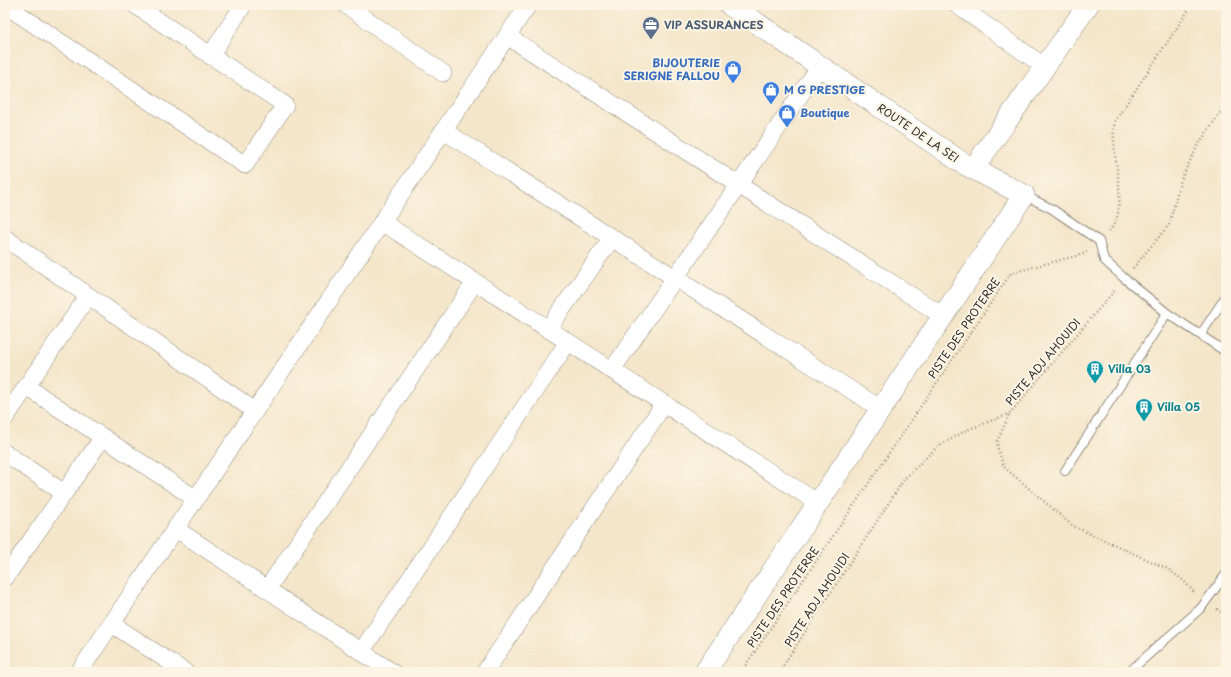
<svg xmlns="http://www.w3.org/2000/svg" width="1231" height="677" font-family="'Playpen Sans',sans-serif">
	<rect width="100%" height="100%" fill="#fcf5e5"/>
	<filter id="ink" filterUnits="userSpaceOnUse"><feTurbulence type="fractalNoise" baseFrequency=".025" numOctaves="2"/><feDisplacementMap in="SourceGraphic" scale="8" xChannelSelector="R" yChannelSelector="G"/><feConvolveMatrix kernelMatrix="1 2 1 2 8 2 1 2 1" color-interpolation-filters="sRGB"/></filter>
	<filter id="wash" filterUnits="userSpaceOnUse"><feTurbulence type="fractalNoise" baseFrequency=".012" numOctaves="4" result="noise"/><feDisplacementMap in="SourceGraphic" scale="16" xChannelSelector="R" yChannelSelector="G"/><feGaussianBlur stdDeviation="0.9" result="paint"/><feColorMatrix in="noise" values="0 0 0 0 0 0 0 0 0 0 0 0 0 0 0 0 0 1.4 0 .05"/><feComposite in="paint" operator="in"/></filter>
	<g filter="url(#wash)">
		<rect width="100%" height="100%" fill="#f4e6ca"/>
	</g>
	<g filter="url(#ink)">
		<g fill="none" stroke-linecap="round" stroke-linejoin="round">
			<g stroke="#90887a" stroke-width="10">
				<g id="service">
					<polyline points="1024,195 1052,209 1099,241 1104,260 1124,278 1167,313 1226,352"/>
					<polyline points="1201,334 1226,296"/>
					<polyline points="1065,471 1167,313"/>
					<polyline points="1129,672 1201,608 1226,574"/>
				</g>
			</g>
			<g stroke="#90887a" stroke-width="18">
				<g id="minor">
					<polyline points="346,5 443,73"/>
					<polyline points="957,5 1045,67"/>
					<polyline points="8,7 245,165 285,105 135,5"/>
					<polyline points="507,36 943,316"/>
					<polyline points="210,56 242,7"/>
					<polyline points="444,131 881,409"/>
					<polyline points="382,222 818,503"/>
					<polyline points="5,238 255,411"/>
					<polyline points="548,329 612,238"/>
					<polyline points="612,370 820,66"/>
					<polyline points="27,387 196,499"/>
					<polyline points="5,418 88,296"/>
					<polyline points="5,453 64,493"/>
					<polyline points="176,529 392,672"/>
					<polyline points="5,578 103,437"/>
					<polyline points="267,589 475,282"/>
					<polyline points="112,624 185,672"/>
					<polyline points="361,652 568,342"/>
					<polyline points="79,672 528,5"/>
					<polyline points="485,672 664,404"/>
				</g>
			</g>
			<g stroke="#90887a" stroke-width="22">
				<g id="tertiary">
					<polyline points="973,169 1088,5"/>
					<polyline points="705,672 1024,195 964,164 730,5"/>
				</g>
			</g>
			<g stroke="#90887a" stroke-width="2.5" stroke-dasharray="1 3" stroke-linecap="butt">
				<path d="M1109 231C1129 210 1114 166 1114 139 1113 133 1114 127 1115 121L1192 5"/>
				<polyline points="1133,268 1169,225 1181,179 1198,145 1226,104"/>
				<polyline points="1009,415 997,442 998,449 1004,467 1073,526 1168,569 1184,581 1195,593"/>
				<polyline points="1217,609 1226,615"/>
				<polyline points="741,672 1011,273 1083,254 1087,251"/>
				<polyline points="779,672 905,478 937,447 967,430 1009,414 1116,289"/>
			</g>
			<use href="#service" stroke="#fff" stroke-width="8"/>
			<use href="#minor" stroke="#fff" stroke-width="17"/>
			<use href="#tertiary" stroke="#fff" stroke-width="21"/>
		</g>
	</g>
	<defs>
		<g id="office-pin" transform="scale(0.9)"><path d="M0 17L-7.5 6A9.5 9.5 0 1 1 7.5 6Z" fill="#5c6f8a" stroke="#fcf5e5"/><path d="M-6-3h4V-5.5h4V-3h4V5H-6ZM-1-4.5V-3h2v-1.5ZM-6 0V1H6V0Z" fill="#fff"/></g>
		<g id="shop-pin" transform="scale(0.9)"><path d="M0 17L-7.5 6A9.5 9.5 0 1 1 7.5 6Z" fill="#3f7fe0" stroke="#fcf5e5"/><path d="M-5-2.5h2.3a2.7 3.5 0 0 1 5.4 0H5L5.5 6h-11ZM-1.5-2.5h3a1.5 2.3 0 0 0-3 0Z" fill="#fff"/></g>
		<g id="building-pin" transform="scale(0.9)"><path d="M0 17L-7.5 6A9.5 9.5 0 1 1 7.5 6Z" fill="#0f9aa8" stroke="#fcf5e5"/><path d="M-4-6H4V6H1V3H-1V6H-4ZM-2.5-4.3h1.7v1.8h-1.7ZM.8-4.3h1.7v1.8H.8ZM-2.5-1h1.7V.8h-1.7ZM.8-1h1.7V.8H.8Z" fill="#fff"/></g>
	</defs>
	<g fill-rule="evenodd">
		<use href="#office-pin" x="651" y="25"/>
		<use href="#shop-pin" x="733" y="69"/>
		<use href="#shop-pin" x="771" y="90"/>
		<use href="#shop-pin" x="787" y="113"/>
		<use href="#building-pin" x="1095" y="369"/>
		<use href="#building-pin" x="1144" y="407"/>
	</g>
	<g text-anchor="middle" stroke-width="4" stroke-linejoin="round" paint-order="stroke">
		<g font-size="11" font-weight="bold" fill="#4e5e75" stroke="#fcf5e5" text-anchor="start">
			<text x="664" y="29">VIP ASSURANCES</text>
		</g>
		<g font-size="11" font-weight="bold" fill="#366cbe" stroke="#fcf5e5" text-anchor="start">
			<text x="720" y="67" text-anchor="end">BIJOUTERIE<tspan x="720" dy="13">SERIGNE FALLOU</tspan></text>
			<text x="784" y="94">M G PRESTIGE</text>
			<text x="800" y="117">Boutique</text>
		</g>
		<g font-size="11" fill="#2b2b2b" stroke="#fcf5e5">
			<text transform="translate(918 133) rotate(34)" y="4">ROUTE DE LA SEI</text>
			<text transform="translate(964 328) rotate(-56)" y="4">PISTE DES PROTERRE</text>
			<text transform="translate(1043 362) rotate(-50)" y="4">PISTE ADJ AHOUIDI</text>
			<text transform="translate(783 597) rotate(-56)" y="4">PISTE DES PROTERRE</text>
			<text transform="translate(817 600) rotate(-57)" y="4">PISTE ADJ AHOUIDI</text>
		</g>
		<g font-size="11" font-weight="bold" fill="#0d838f" stroke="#fcf5e5" text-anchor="start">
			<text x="1108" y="373">Villa 03</text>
			<text x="1157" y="411">Villa 05</text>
		</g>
	</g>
	<rect width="1231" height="677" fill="none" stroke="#fcf5e5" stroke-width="20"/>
</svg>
